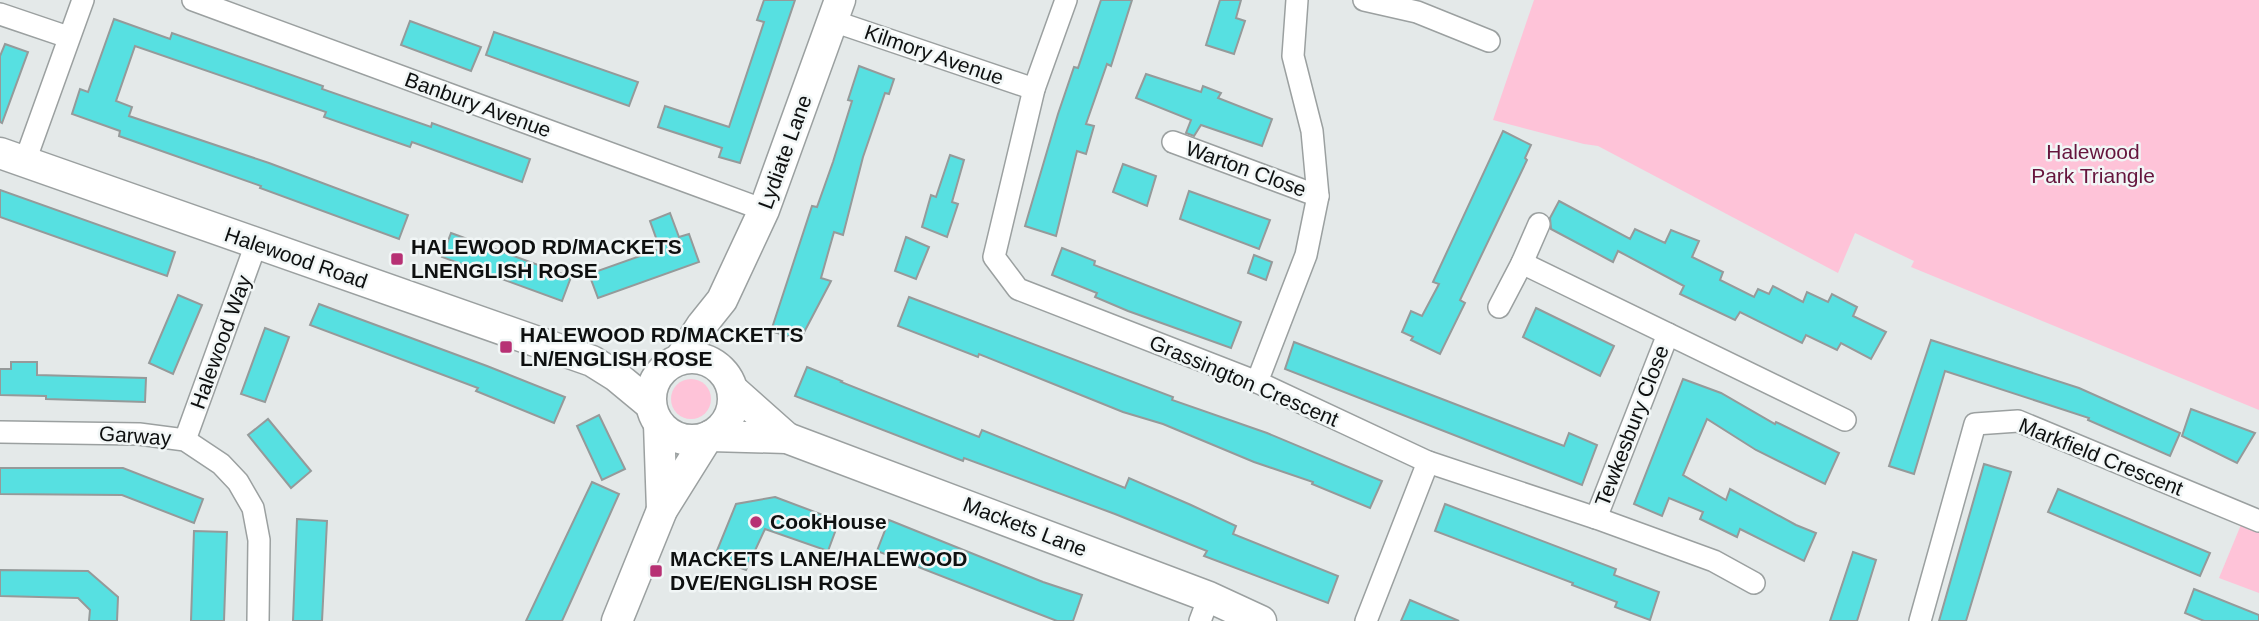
<svg xmlns="http://www.w3.org/2000/svg" width="2259" height="621" font-family="Helvetica,sans-serif">
	<rect width="100%" height="100%" fill="#e4e9e9"/>
	<g fill="#fec3d8">
		<polygon points="1534,0 2259,0 2259,410 1911,267 1914,261 1855,233 1838,273 1598,146 1584,144 1493,120"/>
		<circle cx="691" cy="399" r="20"/>
		<polygon points="2245,515 2259,521 2259,593 2219,578"/>
	</g>
	<g fill="#57e0e1" stroke="#959a9a" stroke-width="2">
		<polygon points="764,0 795,0 740,163 719,157 722,148 658,127 665,106 729,127 764,22 757,20"/>
		<polygon points="1101,0 1132,0 1111,66 1107,64 1086,124 1094,126 1086,154 1077,151 1056,236 1025,226 1058,114 1074,67 1078,68"/>
		<polygon points="1220,0 1241,0 1236,18 1245,21 1234,54 1206,45"/>
		<polygon points="114,19 170,39 172,33 323,86 322,89 431,127 432,123 530,159 522,182 412,142 410,147 324,117 326,112 135,46 116,101 132,107 129,116 269,163 408,215 399,239 260,188 261,186 119,136 120,131 72,114 80,89 88,92"/>
		<polygon points="410,21 481,47 471,71 401,45"/>
		<polygon points="494,32 638,82 629,106 486,55"/>
		<polygon points="5,44 28,52 2,123 0,122 0,56"/>
		<polygon points="859,66 894,79 889,94 885,93 863,157 843,235 834,232 828,253 821,278 831,281 800,340 771,331 812,206 817,207 833,162 852,101 848,100"/>
		<polygon points="1146,74 1201,92 1203,86 1221,93 1218,98 1272,119 1262,146 1201,125 1194,136 1186,133 1191,120 1136,98"/>
		<polygon points="1503,131 1531,145 1525,158 1527,160 1460,300 1465,303 1440,354 1411,340 1413,337 1402,332 1411,311 1422,316 1439,284 1433,282"/>
		<polygon points="950,155 964,160 952,202 958,204 947,237 922,227 931,195 936,197"/>
		<polygon points="1123,164 1156,176 1147,206 1113,192"/>
		<polygon points="0,190 175,252 167,276 0,217"/>
		<polygon points="1189,191 1270,220 1259,249 1180,219"/>
		<polygon points="1559,201 1630,239 1635,229 1665,243 1671,230 1699,241 1692,257 1723,272 1720,280 1754,297 1758,289 1769,294 1773,286 1803,302 1807,292 1828,302 1832,294 1857,307 1853,316 1886,332 1871,359 1841,343 1837,350 1806,335 1802,343 1740,312 1735,320 1680,294 1684,286 1618,251 1613,262 1551,229 1550,218"/>
		<polygon points="670,213 679,237 689,234 699,262 598,298 589,274 660,249 650,221"/>
		<polygon points="451,233 571,277 562,301 442,257"/>
		<polygon points="906,237 929,247 916,279 895,271"/>
		<polygon points="1062,248 1095,261 1094,265 1241,322 1231,348 1128,311 1095,297 1097,293 1052,275"/>
		<polygon points="1254,255 1272,262 1266,280 1248,273"/>
		<polygon points="178,295 202,305 173,374 149,363"/>
		<polygon points="909,297 1173,397 1172,400 1267,433 1382,481 1370,508 1312,484 1313,482 1254,462 1163,424 1123,412 979,354 978,357 898,326"/>
		<polygon points="319,304 487,366 565,397 554,423 476,391 478,388 310,325"/>
		<polygon points="1536,308 1614,346 1600,376 1523,337"/>
		<polygon points="265,328 289,337 265,402 241,394"/>
		<polygon points="1931,340 2079,388 2180,433 2170,456 2088,420 2089,418 1945,371 1914,474 1889,466"/>
		<polygon points="1294,342 1564,446 1569,433 1597,445 1582,485 1285,369"/>
		<polygon points="11,362 37,362 37,375 146,378 145,402 46,399 46,396 0,395 0,369 11,369"/>
		<polygon points="807,367 842,381 841,382 979,437 982,430 1125,488 1129,478 1191,505 1236,526 1233,534 1338,576 1328,603 1204,556 1207,551 1115,514 964,458 963,461 795,396"/>
		<polygon points="1683,379 1721,393 1775,424 1776,422 1839,453 1825,484 1756,450 1707,419 1683,475 1726,500 1730,489 1796,525 1816,533 1804,561 1740,529 1737,537 1700,519 1703,512 1669,498 1662,516 1634,504"/>
		<polygon points="2191,409 2255,433 2237,463 2182,436"/>
		<polygon points="599,415 625,469 602,480 577,426"/>
		<polygon points="268,419 311,471 291,488 248,435"/>
		<polygon points="1984,464 2011,472 1966,621 1939,621"/>
		<polygon points="0,468 123,468 203,499 194,523 122,495 0,494"/>
		<polygon points="592,482 619,494 576,590 562,621 526,621"/>
		<polygon points="2058,489 2210,553 2200,576 2048,512"/>
		<polygon points="775,497 839,521 828,551 765,529 746,570 714,558 736,504"/>
		<polygon points="1445,504 1616,569 1614,575 1659,592 1650,620 1615,607 1617,602 1572,585 1573,583 1435,531"/>
		<polygon points="297,519 327,521 322,621 293,621"/>
		<polygon points="889,520 1043,582 1082,595 1073,621 1057,621 877,551"/>
		<polygon points="194,531 227,532 224,621 191,621"/>
		<polygon points="1853,552 1876,560 1857,621 1830,621"/>
		<polygon points="0,570 88,571 118,597 117,621 89,621 90,610 78,598 0,596"/>
		<polygon points="2194,589 2259,615 2259,621 2204,621 2185,613"/>
		<polygon points="1410,600 1459,621 1401,621"/>
	</g>
	<g fill="none" stroke-linecap="round" stroke-linejoin="round">
		<g stroke="#9ba0a0" stroke-width="24">
			<g id="street">
				<polyline points="193,0 764,210"/>
				<polyline points="1066,0 1034,89 994,257 1018,289 1257,382 1428,462 1596,518 1714,561 1754,583"/>
				<polyline points="1364,0 1417,12 1489,41"/>
				<polyline points="0,14 68,37"/>
				<polyline points="833,21 1034,89"/>
				<polyline points="1173,142 1318,196"/>
				<polyline points="25,161 83,0"/>
				<polyline points="1522,263 1845,420"/>
				<polyline points="1499,307 1522,263 1539,224"/>
				<polyline points="1257,382 1306,255 1318,196 1312,131 1293,56 1297,0"/>
				<polyline points="0,432 139,434 185,440 221,464 238,482 253,508 259,540 258,621"/>
				<polyline points="185,440 256,244"/>
				<polyline points="1596,518 1668,334"/>
				<polyline points="1200,621 1209,597"/>
				<polyline points="1366,621 1428,462"/>
				<polyline points="1920,621 1975,424 2018,421 2259,521"/>
			</g>
		</g>
		<g stroke="#9ba0a0" stroke-width="33">
			<g id="secondary">
				<polyline points="0,153 592,361 616,376 651,405"/>
				<circle cx="692" cy="399" r="41"/>
				<polyline points="680,359 702,325 722,300 764,210 840,0"/>
				<polyline points="733,390 787,438"/>
				<polyline points="659,424 662,510"/>
				<polyline points="710,436 787,438 1209,597 1261,621"/>
				<polyline points="617,621 662,510 707,438"/>
			</g>
		</g>
		<use href="#street" stroke="#fff" stroke-width="21"/>
		<use href="#secondary" stroke="#fff" stroke-width="30"/>
	</g>
	<g fill="#b73174" stroke="#f1f6f6" stroke-width="2.5">
		<rect x="390" y="252" width="14" height="14" rx="3.5"/>
		<rect x="499" y="340" width="14" height="14" rx="3.5"/>
		<circle cx="756" cy="522" r="7"/>
		<rect x="649" y="564" width="14" height="14" rx="3.5"/>
	</g>
	<g text-anchor="middle" stroke-width="5" stroke-linejoin="round" paint-order="stroke">
		<g font-size="21" fill="#0e1010" stroke="#f1f6f6">
			<text transform="translate(934 55) rotate(19)" y="7">Kilmory Avenue</text>
			<text transform="translate(478 105) rotate(20)" y="7">Banbury Avenue</text>
			<text transform="translate(785 152) rotate(-70)" y="7">Lydiate Lane</text>
			<text transform="translate(1246 169) rotate(20)" y="7">Warton Close</text>
			<text transform="translate(296 258) rotate(19)" y="7">Halewood Road</text>
			<text transform="translate(221 342) rotate(-70)" y="7">Halewood Way</text>
			<text transform="translate(1244 381) rotate(23)" y="7">Grassington Crescent</text>
			<text transform="translate(1632 426) rotate(-69)" y="7">Tewkesbury Close</text>
			<text transform="translate(135 436) rotate(4)" y="7">Garway</text>
			<text transform="translate(2101 457) rotate(22)" y="7">Markfield Crescent</text>
			<text transform="translate(1025 527) rotate(21)" y="7">Mackets Lane</text>
		</g>
		<g font-size="21" fill="#65153d" stroke="#f1f6f6">
			<text x="2093" y="159">Halewood<tspan x="2093" dy="24">Park Triangle</tspan></text>
		</g>
		<g font-size="21" font-weight="bold" fill="#0e1010" stroke="#f1f6f6" text-anchor="start">
			<text x="411" y="254">HALEWOOD RD/MACKETS<tspan x="411" dy="24">LNENGLISH ROSE</tspan></text>
			<text x="520" y="342">HALEWOOD RD/MACKETTS<tspan x="520" dy="24">LN/ENGLISH ROSE</tspan></text>
			<text x="770" y="529">CookHouse</text>
			<text x="670" y="566">MACKETS LANE/HALEWOOD<tspan x="670" dy="24">DVE/ENGLISH ROSE</tspan></text>
		</g>
	</g>
</svg>
